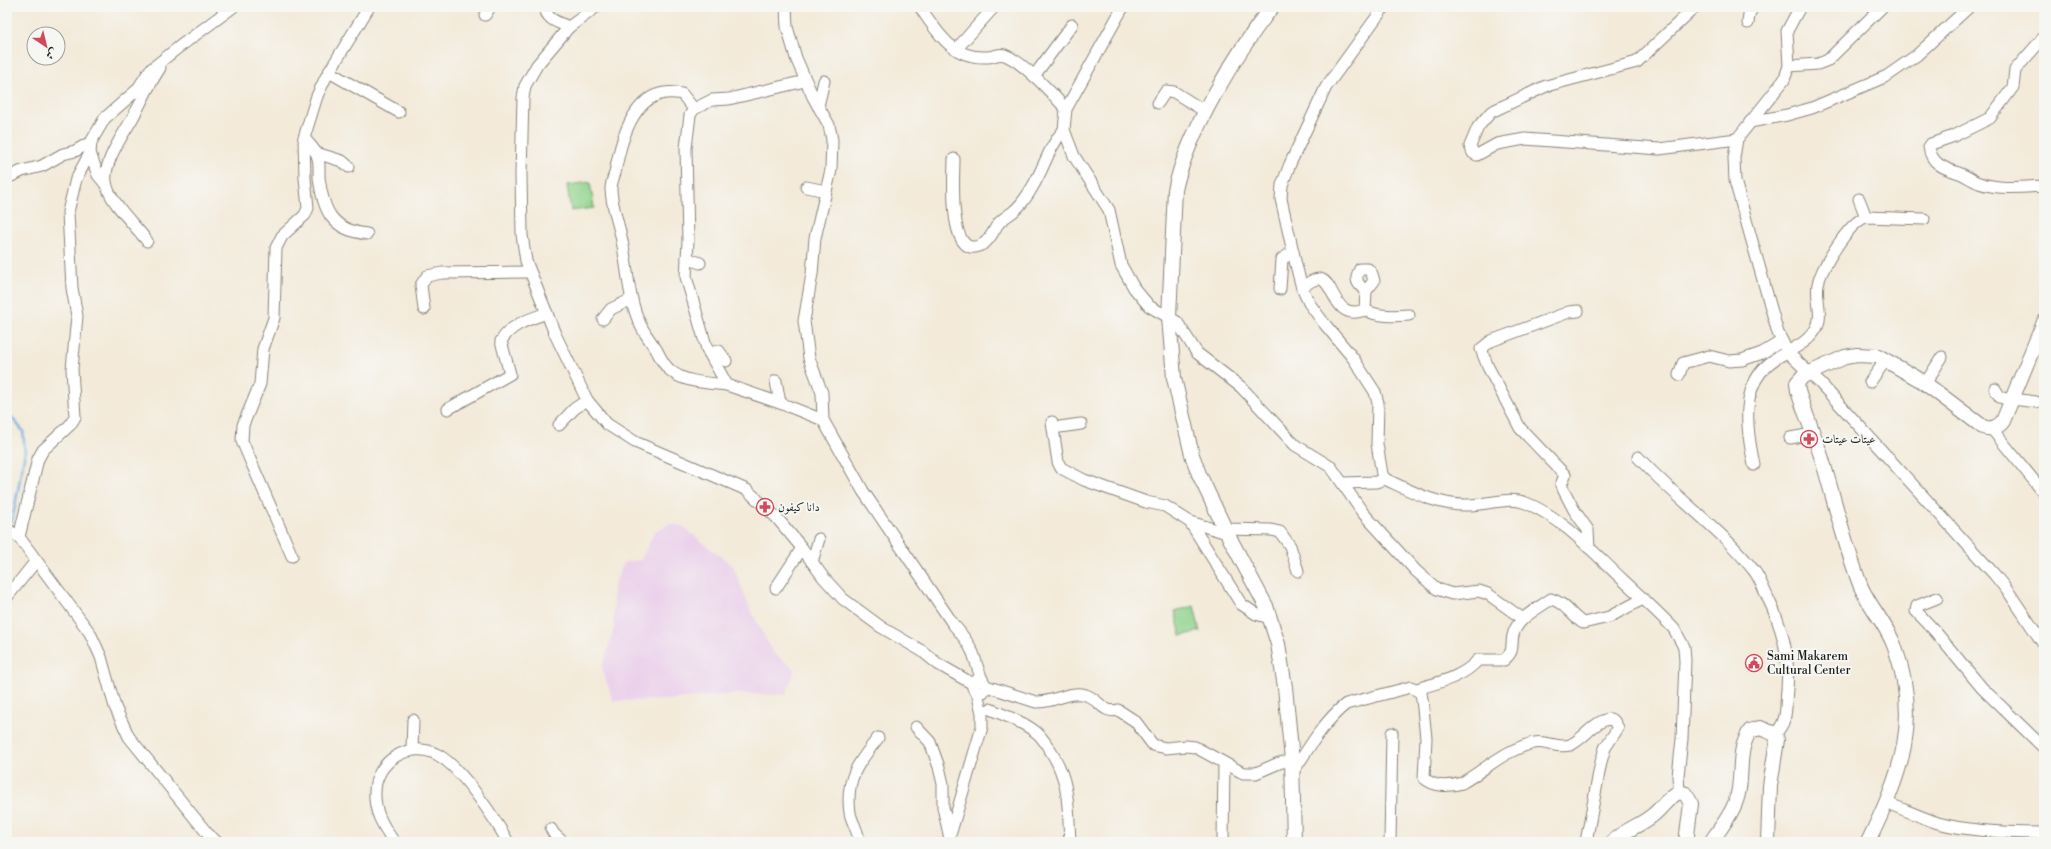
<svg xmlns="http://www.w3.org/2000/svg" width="2051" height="849" font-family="'Libre Bodoni',Amiri,serif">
	<rect width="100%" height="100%" fill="#f6f6f2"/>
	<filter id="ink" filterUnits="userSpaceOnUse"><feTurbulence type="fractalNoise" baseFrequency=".025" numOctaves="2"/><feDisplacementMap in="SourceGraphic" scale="8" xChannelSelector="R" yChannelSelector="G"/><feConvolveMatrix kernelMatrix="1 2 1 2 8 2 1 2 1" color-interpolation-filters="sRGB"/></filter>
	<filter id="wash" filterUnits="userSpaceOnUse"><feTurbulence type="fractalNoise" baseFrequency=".012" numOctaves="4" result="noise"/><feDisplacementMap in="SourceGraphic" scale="16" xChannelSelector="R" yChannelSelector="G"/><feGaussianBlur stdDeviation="0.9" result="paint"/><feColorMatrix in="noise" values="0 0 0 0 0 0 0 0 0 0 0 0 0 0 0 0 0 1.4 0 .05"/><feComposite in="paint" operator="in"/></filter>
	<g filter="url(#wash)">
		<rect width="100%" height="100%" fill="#f3ead9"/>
		<polygon fill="#ebd1eb" points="670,524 682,526 734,567 750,609 774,654 795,669 786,695 734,694 663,700 613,701 602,668 614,628 613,587 624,562 641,560 655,531"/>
		<g fill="#8fd38c" stroke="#567854">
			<polygon points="590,182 594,208 571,211 567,185"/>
			<polygon points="1194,606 1200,631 1181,636 1175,611"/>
		</g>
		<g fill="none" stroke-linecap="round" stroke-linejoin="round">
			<polyline stroke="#6daadf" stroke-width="2.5" points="7,412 23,431 25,452 12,522"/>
		</g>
	</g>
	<g filter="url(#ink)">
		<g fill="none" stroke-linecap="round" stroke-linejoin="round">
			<g stroke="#88837a" stroke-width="13">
				<g id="minor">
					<path d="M546 7C544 19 560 23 569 27"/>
					<polyline points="596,7 569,27 537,65 525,86 523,98 521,174 522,235 526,261 555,334 587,400 607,424 635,442 747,490 777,518 802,548 823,577 843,599 881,627 922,651 938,664 973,684"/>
					<path d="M786 7 787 27 796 58 813 97 829 125 832 140 831 170 815 238 812 274 804 321 809 358 822 393 823 420 863 491 953 624C961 633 968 642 973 653 977 664 979 677 986 686L983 692H977L973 688V684L977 680H982"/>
					<path d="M920 7C937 32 952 59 987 57 994 57 1000 52 1007 56 1025 64 1053 94 1066 109"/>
					<polyline points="1123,7 1066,109 1064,130 1074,156 1109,210 1121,265 1134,288 1149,306 1177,322 1197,353 1241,387 1295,445 1331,467 1363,513 1416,571 1437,589 1452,594 1479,591 1488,594 1523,619"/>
					<polyline points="1695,7 1637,62 1546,86 1491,112 1478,127 1470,146 1473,153 1477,155 1497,144 1525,139 1659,149 1737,139"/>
					<polyline points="1800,7 1787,31 1789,66 1784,80 1737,139 1734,158 1735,181 1778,333 1788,353 1821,384 1994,574 2010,594 2044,645"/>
					<polyline points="485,15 490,7"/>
					<polyline points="1748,23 1749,14 1753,7"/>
					<path d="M2044 37 2015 70 2013 87 1990 118 1954 136 1931 144 1929 147C1931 163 1943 168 1956 172 1964 174 1971 180 1979 183 2000 190 2023 187 2044 186"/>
					<polyline points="961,44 994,7"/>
					<polyline points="1789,66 1818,64 1828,60 1882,7"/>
					<polyline points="329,72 399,112"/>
					<polyline points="1034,76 1072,25"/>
					<polyline points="805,81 729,99 712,100 694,109 690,115 686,148 688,241 686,277 707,349 727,385 780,403 823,420"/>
					<polyline points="1158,103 1166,91 1174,92 1206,112"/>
					<polyline points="818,106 824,81"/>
					<path d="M694 109 682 94C635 83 621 139 615 173 613 178 611 185 611 190 612 208 619 224 622 241 628 269 628 300 641 326 645 334 651 342 656 349 660 357 664 366 671 371 685 383 710 383 727 385"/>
					<polyline points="1750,122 1787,115 1812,108 1887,76 1917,55 1969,7"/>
					<path d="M304 138C308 143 315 149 317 155 320 162 319 169 319 177 323 210 331 230 367 234"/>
					<polyline points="90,153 98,175 107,186"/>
					<polyline points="316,153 342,161 349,167"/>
					<path d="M954 159C954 176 947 265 983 244 991 239 993 231 998 224 1002 219 1009 215 1014 211 1022 204 1028 195 1033 186 1044 168 1049 146 1064 130"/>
					<polyline points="7,178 22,171 42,166 63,154 75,151 91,142"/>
					<polyline points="806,187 826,191"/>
					<polyline points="1859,199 1866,217"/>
					<path d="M147 241C136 226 113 205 107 187 100 166 122 137 132 119 141 103 149 84 160 68"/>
					<polyline points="687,258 700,263"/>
					<path d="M1302 288C1339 255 1324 325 1365 310 1378 317 1395 316 1409 315"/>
					<polyline points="1280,289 1282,259 1293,252"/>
					<polyline points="424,309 421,285 427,276 442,273 529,272"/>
					<path d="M1365 310 1366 291 1374 281 1372 274 1368 269H1360C1354 279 1357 284 1366 291"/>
					<polyline points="1578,311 1569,312 1491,341 1481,349 1488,367 1520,428 1565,475 1561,485 1574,510 1588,530 1589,548"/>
					<polyline points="603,319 611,309 632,299"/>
					<polyline points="709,353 719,351 726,361"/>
					<polyline points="1679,375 1683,363 1709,356 1729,361 1742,360 1762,353 1782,341"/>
					<polyline points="776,381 780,403"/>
					<polyline points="1870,382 1886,360"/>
					<polyline points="1925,384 1942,357"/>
					<polyline points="1995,389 2000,397 2012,401"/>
					<polyline points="2013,399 2036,402"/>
					<path d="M448 409 510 374 501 341C511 324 530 319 547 313"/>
					<polyline points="1052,422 1058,462 1061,468 1084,480 1146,502 1165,506 1190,522 1227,533"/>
					<polyline points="559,425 574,409 587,400"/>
					<polyline points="1053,428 1081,424"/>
					<polyline points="1991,428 2044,493"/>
					<polyline points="1790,438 1813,434"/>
					<path d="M1638 457C1674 497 1722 529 1755 572 1760 579 1763 588 1767 596 1782 626 1790 655 1787 689 1785 707 1789 720 1775 734"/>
					<path d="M1754 465C1747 429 1738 384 1775 359 1789 350 1806 345 1816 329 1824 315 1815 299 1818 284 1822 267 1849 222 1866 217L1924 219"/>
					<path d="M1385 479C1411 491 1438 506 1468 505 1486 505 1508 496 1526 503 1562 517 1595 554 1623 580 1640 596 1658 612 1674 629L1684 647 1685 661 1682 739 1678 776 1679 792"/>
					<polyline points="1343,483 1376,482 1385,479 1382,474 1377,444 1378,403 1375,392 1353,358 1323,322 1309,303 1302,288 1296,265 1281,199 1282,185 1290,164 1326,87 1384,7"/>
					<polyline points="1190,522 1241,604 1256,614 1270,618"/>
					<polyline points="7,529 19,537 90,633 101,657 115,707 129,737 207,833 217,842"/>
					<polyline points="1225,529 1271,530 1280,532 1290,546 1298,571"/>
					<polyline points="19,537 38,459 43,450 70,425 75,417 72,369 77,316 72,288 68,212 76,179 90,153 91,142 105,118 137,90 150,70 179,47 233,7"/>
					<polyline points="292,556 242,441 243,425 260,384 263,349 274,318 276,248 282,236 305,215 308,208 305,178 304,138 317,96 326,77 369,7"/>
					<polyline points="812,562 819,539"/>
					<polyline points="776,588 802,548"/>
					<polyline points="7,597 36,561"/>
					<polyline points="1937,598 1917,606 1916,611 1934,630 1982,688 2044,748"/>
					<path d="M986 686 1036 702C1053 703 1069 690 1086 695 1100 700 1103 714 1118 710L1135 721 1153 745 1166 748 1186 746 1195 747 1243 773H1256L1279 763 1292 760"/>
					<path d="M1417 689C1439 682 1462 678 1478 660H1504C1517 649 1509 644 1514 632 1519 617 1539 608 1551 599 1566 603 1571 616 1583 623L1609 617 1643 599"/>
					<path d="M990 709C1006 716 1024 722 1037 733 1042 737 1046 744 1050 750 1070 780 1068 808 1070 842"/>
					<polyline points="916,727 930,742 939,767 943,784 943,807 949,834"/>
					<polyline points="412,750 413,720"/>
					<path d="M1293 772C1308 749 1324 721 1346 704L1411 687 1421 693 1422 699 1426 738 1424 778C1434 787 1449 787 1462 783 1486 769 1506 749 1534 743 1546 740 1557 749 1570 745 1584 739 1595 720 1610 719L1614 721 1618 728 1605 748 1601 762 1586 842"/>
					<path d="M1887 803C1903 809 1920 817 1938 823 1968 831 2013 833 2044 833"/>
					<polyline points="551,829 554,834 563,842"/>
					<path d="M394 842C383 826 374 812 375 792 375 761 411 739 438 755 461 767 495 819 508 842"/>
					<path d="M859 842C859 832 852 823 850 813 845 779 858 763 878 738"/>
					<polyline points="948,842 982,727 982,713 977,692"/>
					<polyline points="1223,842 1224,763"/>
					<polyline points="1390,842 1392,733"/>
				</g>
			</g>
			<g stroke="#88837a" stroke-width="16">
				<g id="major">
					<path d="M1272 7C1236 53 1187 133 1175 190L1169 317 1174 378 1192 455 1199 474 1227 533 1266 606 1278 644 1285 687 1292 760 1294 842"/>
					<path d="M1612 842C1624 830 1640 826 1653 815 1662 808 1668 797 1679 792L1686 794 1691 804 1686 842"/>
					<path d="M1711 842C1721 827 1734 812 1738 794 1743 772 1737 751 1750 731L1760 728 1775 734 1777 740 1770 786 1768 842"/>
					<path d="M1868 842C1901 774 1922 720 1894 645 1886 624 1870 607 1861 587 1845 546 1835 502 1822 459 1815 436 1805 414 1798 391L1797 383 1803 376 1845 357 1857 355 1878 356 1922 381 1983 427C1990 430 1999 427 2003 421L2044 322"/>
				</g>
			</g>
			<use href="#minor" stroke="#fff" stroke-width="11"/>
			<use href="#major" stroke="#fff" stroke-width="14"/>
		</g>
	</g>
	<defs>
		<g id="pharmacy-ring" transform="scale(0.9)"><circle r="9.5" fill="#f6f6f2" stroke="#d1495b" stroke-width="1.5"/><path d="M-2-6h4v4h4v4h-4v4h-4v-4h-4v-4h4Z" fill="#d1495b"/></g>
		<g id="civic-ring" transform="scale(0.9)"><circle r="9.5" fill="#f6f6f2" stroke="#d1495b" stroke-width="1.5"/><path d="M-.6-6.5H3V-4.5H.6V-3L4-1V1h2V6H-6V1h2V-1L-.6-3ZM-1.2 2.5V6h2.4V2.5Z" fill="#d1495b"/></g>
	</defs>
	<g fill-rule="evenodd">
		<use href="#pharmacy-ring" x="1809" y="439"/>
		<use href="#pharmacy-ring" x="765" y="507"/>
		<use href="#civic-ring" x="1754" y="663"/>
	</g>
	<g text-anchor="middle" stroke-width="4" stroke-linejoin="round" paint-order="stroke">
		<g font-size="12" fill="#1c1c1c" stroke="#f6f6f2" text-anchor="start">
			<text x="1822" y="443">عيتات عيتات</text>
			<text x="778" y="511">دانا كيفون</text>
			<text x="1767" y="660">Sami Makarem<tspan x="1767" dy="14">Cultural Center</tspan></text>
		</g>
	</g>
	<rect width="2051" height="849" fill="none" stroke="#f6f6f2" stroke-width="24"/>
	<g transform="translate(46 46) rotate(145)"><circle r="19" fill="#f6f6f2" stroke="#9f9f9c"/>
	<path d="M0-3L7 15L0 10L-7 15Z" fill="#d1495b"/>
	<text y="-6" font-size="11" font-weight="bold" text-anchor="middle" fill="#1c1c1c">ش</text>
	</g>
</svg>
